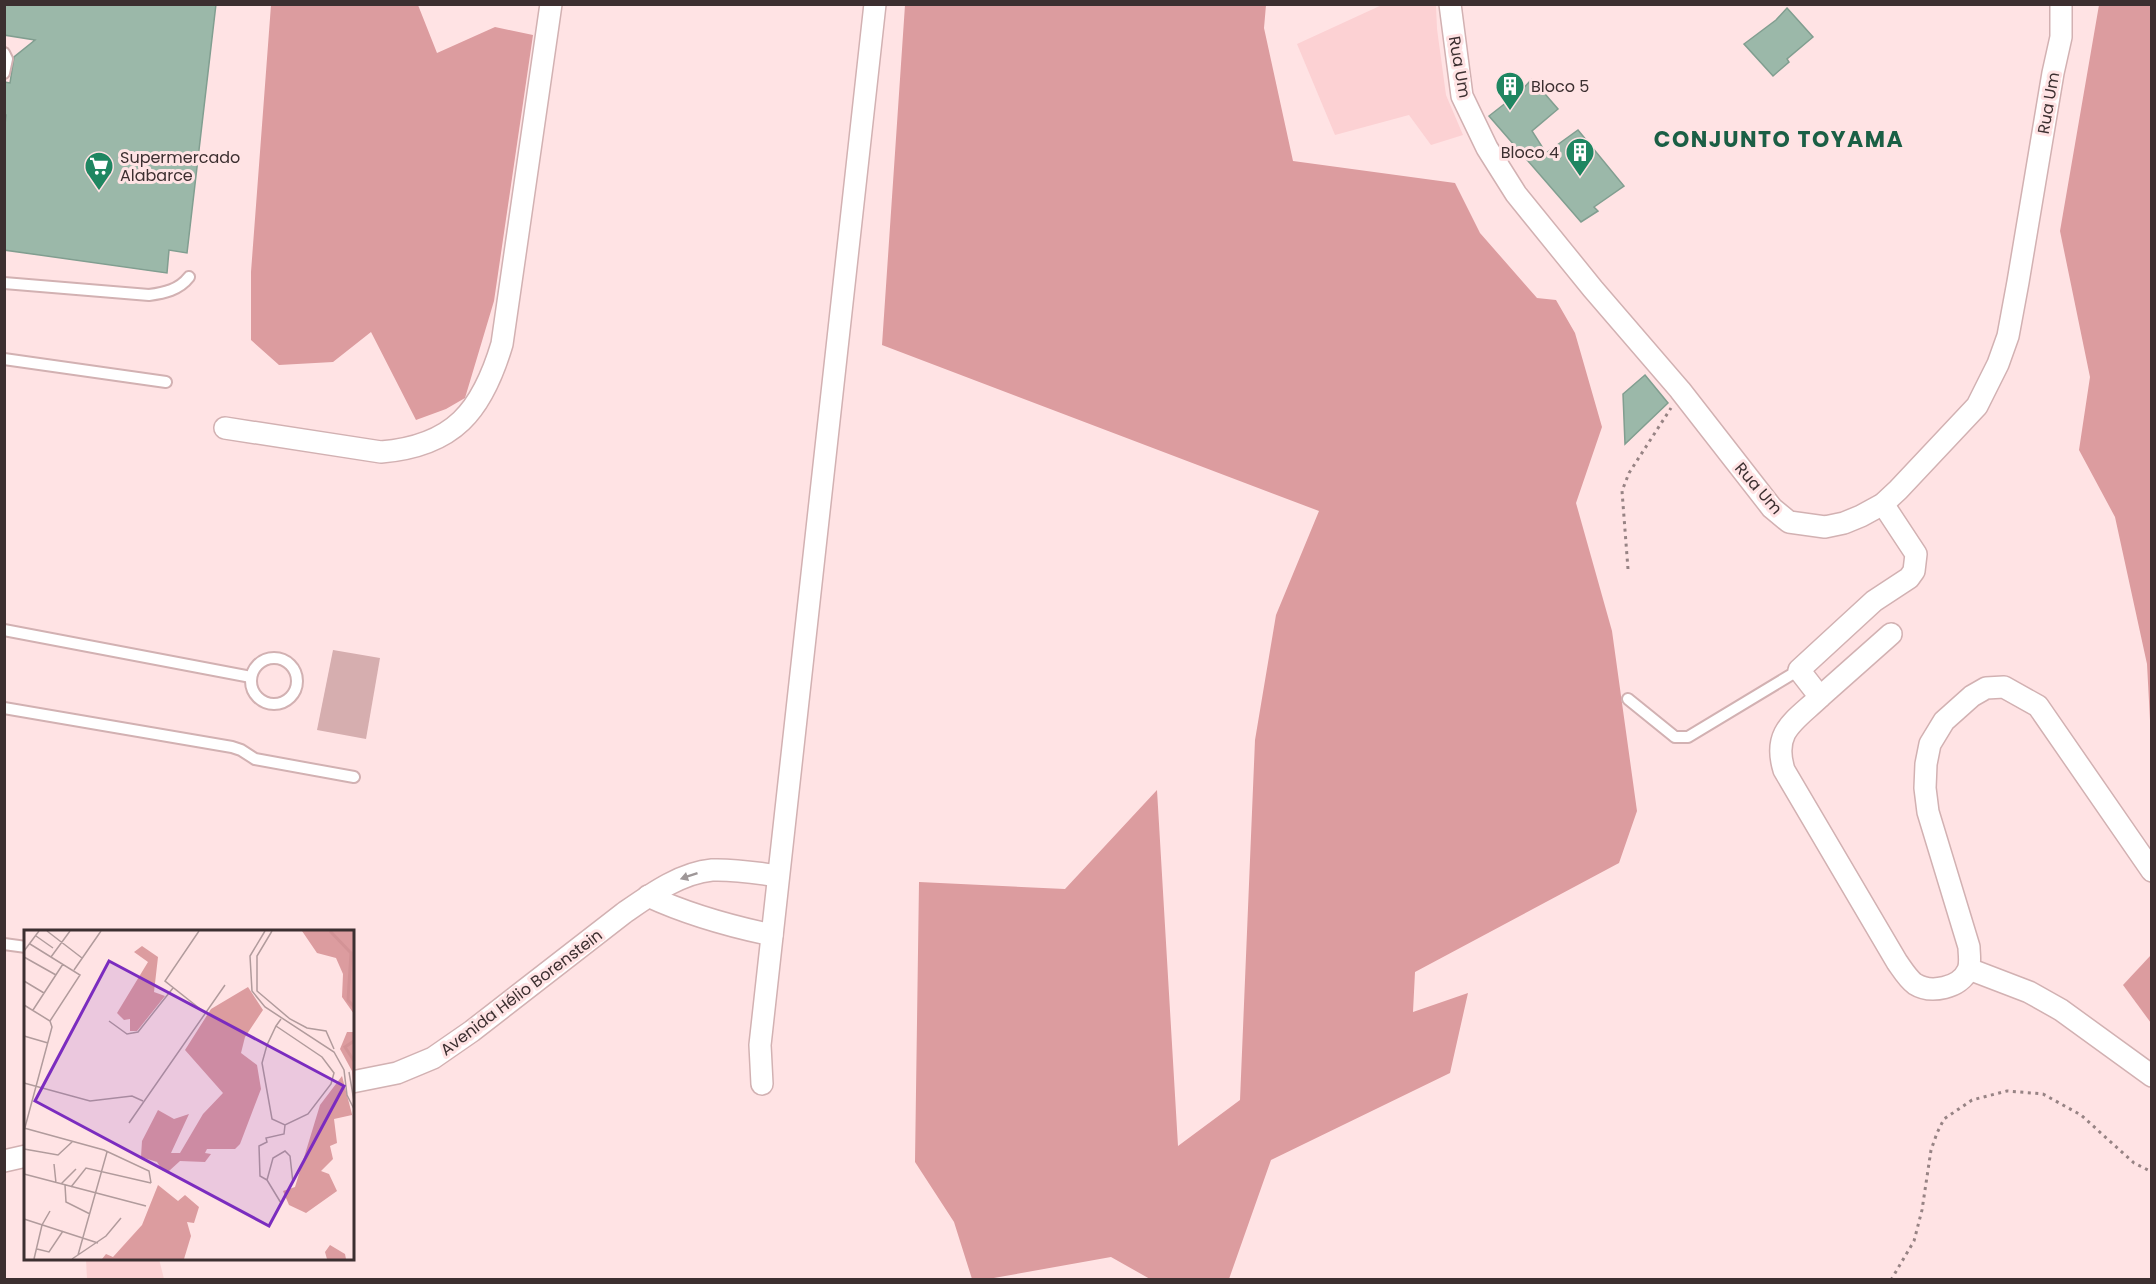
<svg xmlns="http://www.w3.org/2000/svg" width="2156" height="1284" font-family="Poppins,sans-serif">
	<rect width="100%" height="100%" fill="#ffe3e4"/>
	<g fill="#fcd1d3">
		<polygon points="1384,4 1436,5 1437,29 1446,95 1463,135 1431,145 1409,115 1335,135 1297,44"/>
		<polygon points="86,1259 159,1259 164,1279 87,1279"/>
	</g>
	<polygon fill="#d6aeaf" points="333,650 380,658 366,739 317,730"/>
	<g fill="#dc9c9f">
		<polygon points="271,5 418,5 437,53 495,27 533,35 494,301 465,398 446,409 416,420 371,332 333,362 279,365 251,340 251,272"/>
		<polygon points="905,5 1266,5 1264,28 1293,161 1455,183 1480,233 1537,298 1556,300 1575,333 1602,427 1576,503 1612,631 1637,811 1619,863 1415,972 1413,1012 1468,993 1450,1073 1271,1160 1229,1279 1150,1279 1111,1257 988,1279 972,1279 954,1222 915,1162 919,882 1065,889 1157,790 1178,1146 1240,1100 1255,740 1276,615 1319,511 882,345"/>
		<polygon points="2099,5 2151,5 2151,739 2147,664 2115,517 2079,450 2090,377 2060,231"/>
		<polygon points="2151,955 2151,1023 2123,985"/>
	</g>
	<g fill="#9bb8a9" stroke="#819e90" stroke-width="1.5">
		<polygon points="4,4 216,4 187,253 169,250 167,273 4,250 4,134 6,115 4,114 4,82 10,83 14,57 35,40 4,35"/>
		<polygon points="1787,8 1813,37 1787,59 1789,62 1773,76 1744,44 1776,20"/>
		<polygon points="1532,79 1558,109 1532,131 1546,153 1578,130 1624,186 1594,207 1598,211 1581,222 1489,116 1521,91"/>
		<polygon points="1645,375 1668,403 1625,444 1623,394"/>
	</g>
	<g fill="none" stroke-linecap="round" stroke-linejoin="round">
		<g stroke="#d2b1b2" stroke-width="14">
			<g id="lane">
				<polyline points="4,53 7,59 4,73"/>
				<path d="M4 283 149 295C164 293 179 290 189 277"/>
				<polyline points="4,359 166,382"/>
				<polyline points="4,630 251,677"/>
				<circle cx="274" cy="681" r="23"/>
				<polyline points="1628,699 1675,737 1688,737 1799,670"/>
				<polyline points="4,708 232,747 241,750 255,759 354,777"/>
				<polyline points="4,944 26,947"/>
			</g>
		</g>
		<g stroke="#d2b1b2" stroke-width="24">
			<g id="street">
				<polyline points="1450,4 1462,96 1487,148 1516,194 1593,289 1680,390 1772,508 1789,522 1825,527 1844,523 1861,516 1883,504 1898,490 1977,406 1998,364 2008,336 2018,282 2053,73 2061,37 2061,4"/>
				<path d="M225 428 381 452C454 446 482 411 502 344L551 4"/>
				<path d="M1883 504 1916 554 1914 571 1909 578 1874 601 1799 670 1820 697C1795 721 1772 731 1784 770L1897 962C1902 969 1908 979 1915 984 1931 994 1960 988 1968 970 1971 963 1969 954 1969 947L1928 812 1925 788 1926 764 1930 744 1944 721 1972 696 1986 688 2004 687 2038 706 2152 871"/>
				<polyline points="1820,697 1891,634"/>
				<path d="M648 896C689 915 729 926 772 935"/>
				<polyline points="1969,969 2029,992 2061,1010 2152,1076"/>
				<path d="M352 1082 397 1073 433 1058 472 1031 624 913C650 895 680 873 712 870 734 869 757 873 778 876"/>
				<polyline points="762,1084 760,1045 875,4"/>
				<polyline points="4,1161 26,1156"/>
			</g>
		</g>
		<g stroke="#978384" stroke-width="3" stroke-dasharray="3 4.5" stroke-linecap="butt">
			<polyline points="1628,569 1622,491 1629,473 1671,408"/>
			<polyline points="1891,1280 1914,1241 1922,1210 1931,1150 1937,1133 1944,1119 1972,1100 2007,1091 2043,1094 2081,1115 2134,1163 2152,1172"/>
		</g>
		<use href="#lane" stroke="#fff" stroke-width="10"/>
		<use href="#street" stroke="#fff" stroke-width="21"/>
	</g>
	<defs><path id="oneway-solid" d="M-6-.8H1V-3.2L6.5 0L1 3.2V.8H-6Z" transform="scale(1.5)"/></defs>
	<use fill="#9e9798" href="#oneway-solid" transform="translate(689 876) rotate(161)"/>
	<defs>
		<g id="building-pin" transform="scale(1.5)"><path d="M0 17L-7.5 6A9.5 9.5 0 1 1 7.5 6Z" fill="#1f8661" stroke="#ffe3e4"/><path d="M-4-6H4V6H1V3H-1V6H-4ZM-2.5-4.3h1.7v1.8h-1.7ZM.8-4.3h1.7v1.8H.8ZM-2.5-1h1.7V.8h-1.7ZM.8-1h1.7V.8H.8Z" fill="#fff"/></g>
		<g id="supermarket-pin" transform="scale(1.5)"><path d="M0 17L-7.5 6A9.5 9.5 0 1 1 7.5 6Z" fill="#1f8661" stroke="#ffe3e4"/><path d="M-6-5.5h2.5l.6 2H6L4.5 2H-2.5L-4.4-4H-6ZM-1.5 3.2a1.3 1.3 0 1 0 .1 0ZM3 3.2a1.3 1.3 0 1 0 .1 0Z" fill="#fff"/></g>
	</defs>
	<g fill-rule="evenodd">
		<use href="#building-pin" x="1510" y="86"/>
		<use href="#building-pin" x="1580" y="152"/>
		<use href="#supermarket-pin" x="99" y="166"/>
	</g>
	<g text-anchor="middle" stroke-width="6" stroke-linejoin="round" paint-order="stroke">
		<g font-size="16" fill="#3c2f30" stroke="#ffe3e4">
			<text transform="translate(1460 67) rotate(80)" y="6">Rua Um</text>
			<text transform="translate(2048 103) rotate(-80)" y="6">Rua Um</text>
			<text transform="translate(1759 488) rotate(49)" y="6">Rua Um</text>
			<text transform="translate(521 992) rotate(-37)" y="6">Avenida Hélio Borenstein</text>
		</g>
		<g font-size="16" fill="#3c2f30" stroke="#ffe3e4" text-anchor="start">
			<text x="1531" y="92">Bloco 5</text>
			<text x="1559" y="158" text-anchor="end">Bloco 4</text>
			<text x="120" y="163">Supermercado<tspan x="120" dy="18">Alabarce</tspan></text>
		</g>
		<g font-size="22" font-weight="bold" letter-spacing="1.5" fill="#1b5f45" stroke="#ffe3e4">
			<text x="1779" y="147">CONJUNTO TOYAMA</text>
		</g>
	</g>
	<g transform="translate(24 930)">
		<rect width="330" height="330" fill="#ffe3e4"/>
		<path d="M278 1H330V84L318 67 319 44 312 28 293 23ZM118 16 134 27 130 62 141 66 113 101H106V89L100 90 93 83 124 32 110 22ZM224 57 239 80 221 107 217 123 233 135 237 159 216 214 211 219H183L181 223 187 224 181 232 156 231 145 241H139L133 232 117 227 118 211 134 180 150 189 165 184 147 223H156L179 184 199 163 161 120 187 79ZM323 102H330V165L328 141 316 119ZM318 146 330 192 328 185 310 189 313 213 306 216 309 229 297 241 305 244 313 261 282 283 265 275 259 261 271 257 296 175ZM134 255 154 271 161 265 175 277 170 293 163 292 167 306 160 329H78L82 324 89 327 118 295ZM306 315 321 324 322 329H303L301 322Z" fill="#dc9c9f"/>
		<path fill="none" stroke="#d39396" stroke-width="3" d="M306 1 327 23 324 70 330 77M330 111 321 117 330 131"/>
		<path fill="none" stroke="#b19b9c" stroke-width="1.5" d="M23 1 58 28M175 1 141 51 180 82M241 1 226 26 228 61 241 77 310 122 320 140 323 165 330 179M248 1 233 26V61L266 89 283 98 302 101 310 119M12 6 29 18M6 14 56 45 26 91M0 21 15 1M0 27 32 45M27 27 46 1M50 40 77 1M0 51 20 63M0 75 26 91 28 97 0 201M9 80 39 34M85 91 103 104 114 102 149 58M252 96 298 127 310 143 307 154 284 184 261 195 248 189 238 133 243 115 252 96 257 89M0 106 24 113M325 142 330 171M0 153 66 171 108 166 119 171M105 193 201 55M261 195 260 204 242 208 243 212 235 216 236 246 243 250 249 228 261 221 266 226 269 253M0 198 80 220 125 241 127 253M0 219 34 225 48 212M30 234 32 253M0 244 122 276M243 250 257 273M37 254 52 239M41 255 42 272 66 284M47 257 62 238 127 253M0 289 74 313M13 319 25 322 39 301M54 325 83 222M10 329 18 295 26 281M48 329 82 306 97 288"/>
		<path fill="#7b2cbf" fill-opacity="0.15" stroke="#7b2cbf" stroke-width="3" d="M85 31 320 156 245 296 11 171Z"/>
		<rect width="330" height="330" fill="none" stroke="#3c2f30" stroke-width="3"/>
	</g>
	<rect width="2156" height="1284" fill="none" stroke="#3c2f30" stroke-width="12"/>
</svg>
